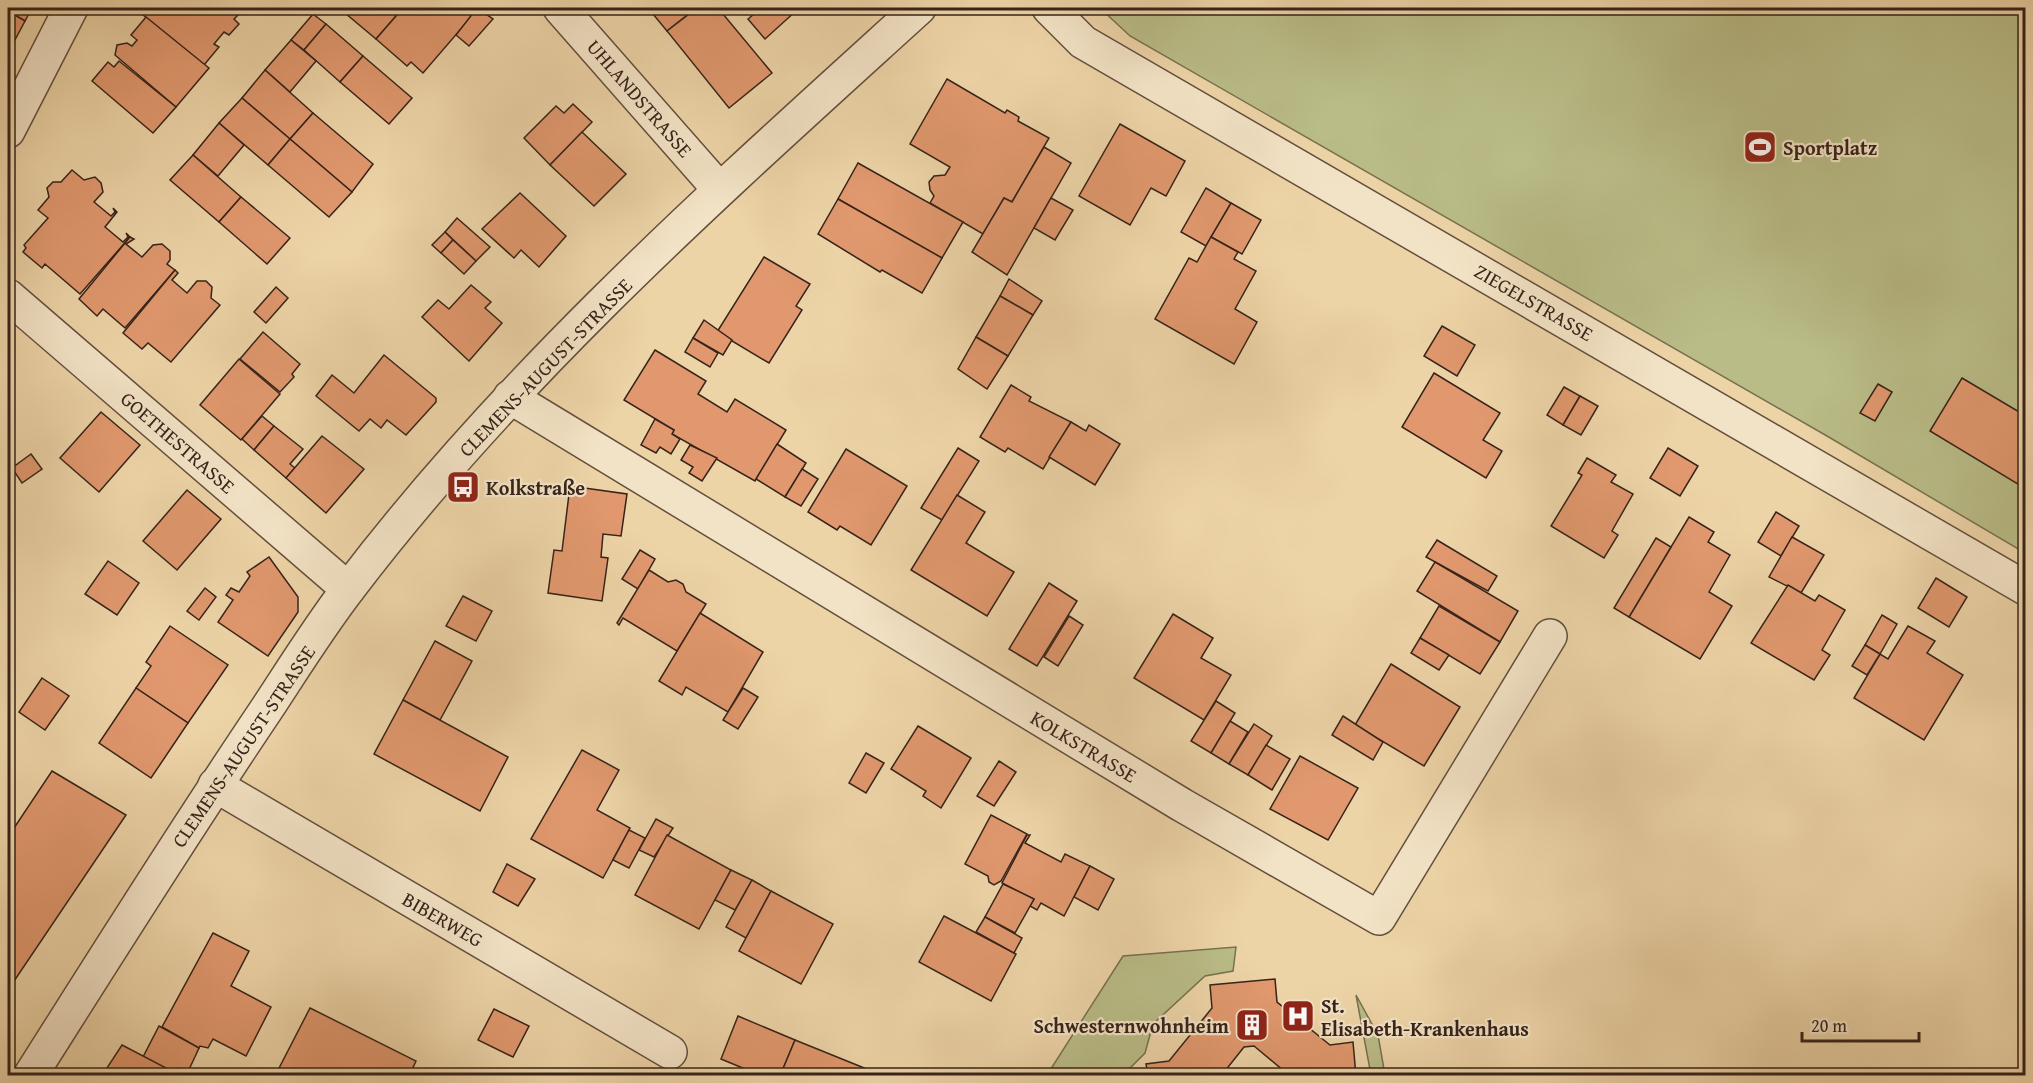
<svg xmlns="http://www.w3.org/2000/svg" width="2033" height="1083" font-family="'Gentium Book Plus',serif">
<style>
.green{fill:#b9bc87;stroke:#787050;stroke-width:1.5}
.building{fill:#e1986e;stroke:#36231a;stroke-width:1.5}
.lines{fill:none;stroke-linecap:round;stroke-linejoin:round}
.minor-casing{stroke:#644f3d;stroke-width:36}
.minor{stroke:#f3e3c6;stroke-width:33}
.labels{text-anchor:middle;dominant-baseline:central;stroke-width:4.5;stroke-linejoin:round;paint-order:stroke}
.street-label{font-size:20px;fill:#36231a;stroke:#f3e3c6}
.poi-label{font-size:20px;font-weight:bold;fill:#36231a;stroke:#f3e3c6;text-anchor:start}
</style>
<rect width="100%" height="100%" fill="#edd4a7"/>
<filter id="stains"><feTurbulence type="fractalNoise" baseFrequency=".00333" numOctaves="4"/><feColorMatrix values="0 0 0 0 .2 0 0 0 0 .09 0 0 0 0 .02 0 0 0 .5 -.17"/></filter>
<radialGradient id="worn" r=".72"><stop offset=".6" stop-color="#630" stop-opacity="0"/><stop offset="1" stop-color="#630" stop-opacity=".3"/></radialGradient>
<!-- green -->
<g class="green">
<path d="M1100,8H2025V553L1827,436L1130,36Z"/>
<path d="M1236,947L1233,971L1205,976L1153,1024L1145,1053L1123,1075H1047L1123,956Z"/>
<path d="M1356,995L1378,1035L1385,1075H1371Z"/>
</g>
<!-- building -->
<g class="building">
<path d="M8,8H32L25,21L8,11Z"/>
<path d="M139,8H245L234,19L239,24L229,35L224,32L214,44L219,47L204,65L137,10Z"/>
<path d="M347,8H403L376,39L345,13Z"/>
<path d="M403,8H463L473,15L423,73L411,62L407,66L376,39Z"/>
<path d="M477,8L493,19L469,46L456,35Z"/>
<path d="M648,8H696L667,31Z"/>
<path d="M697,8H718L772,73L729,108L667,31Z"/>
<path d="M761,8H795L797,10L765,39L748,19Z"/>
<path d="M8,11L25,21L8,53Z"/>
<path d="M313,14L326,24L304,50L291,40Z"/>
<path d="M146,17L209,68L176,107L115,55L117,45L127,43L132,46L137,40L131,35Z"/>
<path d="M326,24L363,56L340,82L304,50Z"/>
<path d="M291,40L316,61L290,92L265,70Z"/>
<path d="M363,56L412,98L389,124L340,82Z"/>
<path d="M119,61L176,107L153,133L92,81L108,62L114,67Z"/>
<path d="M265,70L313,113L290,139L242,98Z"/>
<path d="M947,79L1005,113L1007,110L1019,117L1018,121L1049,138L1012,202L1004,198L983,234L930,203L934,196L930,190L929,182L934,176L945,175L950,167L910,144Z"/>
<path d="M242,98L290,139L268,165L219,123Z"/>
<path d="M573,104L592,122L550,165L524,138L556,106L564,113Z"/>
<path d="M313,113L373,164L352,192L290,139Z"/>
<path d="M219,123L244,145L218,176L193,155Z"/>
<path d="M1120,124L1185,161L1166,196L1151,188L1130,225L1079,196Z"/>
<path d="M582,132L626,174L594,206L550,165Z"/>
<path d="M290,139L352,192L329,217L268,165Z"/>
<path d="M1044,147L1071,163L1007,275L972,252L1004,198L1012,202Z"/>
<path d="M193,155L241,197L219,222L170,180Z"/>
<path d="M858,163L963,222L942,258L838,199Z"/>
<path d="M72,170L84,180L95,177L101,183L103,192L94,202L111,216L115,212L113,208L117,212L105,227L123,242L128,237L126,233L130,237L80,294L45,264L42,268L23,252L26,248L24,245L48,218L38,210L49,197L47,188L53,182H61Z"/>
<path d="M1206,188L1231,203L1206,246L1181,232Z"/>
<path d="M520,193L566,236L539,267L521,250L514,258L482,229Z"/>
<path d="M241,197L290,238L267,264L219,222Z"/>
<path d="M1051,198L1073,210L1055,240L1034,228Z"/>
<path d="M838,199L942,258L922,293L882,270L880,272L818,234Z"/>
<path d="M1231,203L1261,220L1242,254L1211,237Z"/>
<path d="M457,218L490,247L476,261L445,232Z"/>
<path d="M445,232L453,240L441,253L432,245Z"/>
<path d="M130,237L134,239L126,244L142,257L153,245L162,244L170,251V260L167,264L175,270L125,328L103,309L97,316L79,299Z"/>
<path d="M1211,237L1238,252L1234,259L1256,271L1235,309L1257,322L1234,364L1155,319L1189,258L1197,262Z"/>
<path d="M453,240L476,261L464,274L441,253Z"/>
<path d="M764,257L810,284L796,306L802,310L769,363L717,332Z"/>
<path d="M175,270L178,273L172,280L187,293L197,281H206L212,287L211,298L220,305L171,362L148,343L142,349L123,333Z"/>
<path d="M1009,279L1042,301L1033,315L1000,296Z"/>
<path d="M471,285L491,302L485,308L502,323L469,361L422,317L438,300L449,309Z"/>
<path d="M276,287L288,298L266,323L254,312Z"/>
<path d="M1000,296L1033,315L1008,356L976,337Z"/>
<path d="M704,320L732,340L723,355L693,338Z"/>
<path d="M1442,326L1475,345L1457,376L1424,356Z"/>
<path d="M263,332L300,364L292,374L294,377L280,392L240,359Z"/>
<path d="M976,337L1008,356L987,389L958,369Z"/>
<path d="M693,338L718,353L710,367L685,352Z"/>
<path d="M655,350L706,381L698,394L727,412L735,399L786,430L755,481L672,434L674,430L624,400Z"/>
<path d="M384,355L436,398V402L406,435L387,420L381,428L370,419L359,431L316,396L332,375L354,393Z"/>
<path d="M239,359L280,394L241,440L200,405Z"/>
<path d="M1434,373L1500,413L1483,440L1502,451L1486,478L1402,427Z"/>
<path d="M1962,378L2026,416V489L1930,431Z"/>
<path d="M1878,384L1892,392L1875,421L1860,413Z"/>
<path d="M1011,385L1031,397L1029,401L1071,422L1043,469L1008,448L1005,452L980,437Z"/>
<path d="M1564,387L1580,396L1563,425L1547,415Z"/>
<path d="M1580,396L1598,406L1581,435L1563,425Z"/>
<path d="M101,412L140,445L99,492L60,458Z"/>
<path d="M262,416L274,426L254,450L242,439Z"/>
<path d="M655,419L674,430L672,434L680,439L671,454L660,447L656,453L641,445Z"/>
<path d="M1071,422L1086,431L1089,425L1120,444L1095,485L1049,457Z"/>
<path d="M274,426L303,449L290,464L295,468L286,478L254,450Z"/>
<path d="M322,436L364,469L326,513L286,478Z"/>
<path d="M777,444L806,463L785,497L756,479Z"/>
<path d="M690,445L717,458L702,481L689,473L693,467L681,460Z"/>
<path d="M958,448L979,461L942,520L921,508Z"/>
<path d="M1668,448L1698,466L1680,496L1650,478Z"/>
<path d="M846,449L907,486L871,545L840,526L837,530L808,512Z"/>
<path d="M31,454L42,469L22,483L12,468Z"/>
<path d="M1587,458L1616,475L1611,482L1633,494L1612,531L1618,535L1604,558L1551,526L1582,475L1578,473Z"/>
<path d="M802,469L818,479L801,506L785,497Z"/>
<path d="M570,486L627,494L621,536L603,534L601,557L608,558L602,601L548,593L554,550L562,551Z"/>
<path d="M187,490L221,519L177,570L143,541Z"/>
<path d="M957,495L985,512L966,543L1014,572L987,616L911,570Z"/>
<path d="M1776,512L1799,526L1781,556L1758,542Z"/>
<path d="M1689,517L1714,532L1708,542L1730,555L1709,592L1732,606L1700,659L1629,617Z"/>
<path d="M1792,537L1824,555L1801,593L1769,577Z"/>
<path d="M1656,538L1671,547L1629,617L1614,608Z"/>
<path d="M1437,540L1497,576L1488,591L1426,557Z"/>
<path d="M640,550L655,559L638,589L622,579Z"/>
<path d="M269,557L298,597V612L268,656L218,622L233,600L226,595L231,588L239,592L250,576L247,572Z"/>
<path d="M108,561L139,583L117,615L85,594Z"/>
<path d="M1435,562L1518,611L1500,642L1417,591Z"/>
<path d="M649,570L668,582L676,580L683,584L686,592L706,604L677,651L623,618L619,625L617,623Z"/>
<path d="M1936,578L1967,597L1949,627L1918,608Z"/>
<path d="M1049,583L1077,601L1037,666L1009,649Z"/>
<path d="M1788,585L1815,601L1819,595L1845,610L1822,650L1830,655L1814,680L1751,643Z"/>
<path d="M205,588L216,597L199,620L187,611Z"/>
<path d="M463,596L492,611L476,641L446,626Z"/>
<path d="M1439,606L1500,642L1480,674L1420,638Z"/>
<path d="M700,613L763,652L728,712L686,687L682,695L659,681Z"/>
<path d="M1173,614L1213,638L1201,658L1231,675L1204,720L1134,678Z"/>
<path d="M1882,615L1897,624L1880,654L1865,645Z"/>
<path d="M1069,616L1083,625L1058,666L1044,657Z"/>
<path d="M170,626L228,665L188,723L136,688L151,666L146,662Z"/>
<path d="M1908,626L1935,641L1927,653L1963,675L1924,740L1854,698L1880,654L1888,659Z"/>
<path d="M1420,638L1449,655L1439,670L1411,653Z"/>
<path d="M435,641L472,661L440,720L403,700Z"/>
<path d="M1865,645L1880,654L1867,675L1852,666Z"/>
<path d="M1391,664L1460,707L1424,766L1355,725Z"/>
<path d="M42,678L69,696L45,730L19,712Z"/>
<path d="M136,688L188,723L151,778L99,743Z"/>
<path d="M743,688L758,697L738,729L723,720Z"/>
<path d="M403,700L508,757L480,811L374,754Z"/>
<path d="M1216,701L1235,713L1211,753L1191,741Z"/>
<path d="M1343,716L1383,742L1373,760L1332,735Z"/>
<path d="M1230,721L1248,732L1229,764L1211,753Z"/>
<path d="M1254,724L1272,736L1248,775L1229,764Z"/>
<path d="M918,726L971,758L941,808L923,796L926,791L891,769Z"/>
<path d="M1266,745L1290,759L1272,790L1248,775Z"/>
<path d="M582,750L619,770L597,810L630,828L603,878L531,839Z"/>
<path d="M866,753L884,763L866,793L849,783Z"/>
<path d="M1300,756L1358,788L1328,840L1270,809Z"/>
<path d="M999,761L1016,772L994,806L977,796Z"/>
<path d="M52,771L126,815L8,990V837Z"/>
<path d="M991,815L1027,834L1001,881L994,885L989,882L988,876L965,864Z"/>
<path d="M656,819L673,828L654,857L639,850Z"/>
<path d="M629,830L645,838L629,868L613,860Z"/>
<path d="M667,835L731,870L699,929L635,895Z"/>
<path d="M1027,835H1030L1025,843L1061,862L1065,854L1090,866L1064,916L1041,903L1037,910L1030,906L1034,899L1002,883Z"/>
<path d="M507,864L535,879L518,906L493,892Z"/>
<path d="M1090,866L1114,879L1098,910L1074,897Z"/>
<path d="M731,870L752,880L735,910L715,900Z"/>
<path d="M752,880L771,891L746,938L726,927Z"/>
<path d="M1003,884L1034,899L1015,933L985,917Z"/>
<path d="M771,891L833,924L801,984L739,951Z"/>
<path d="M944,916L1016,954L991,1001L919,962Z"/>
<path d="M985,917L1022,938L1014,953L976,932Z"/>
<path d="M213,933L249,951L231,986L271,1007L246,1056L213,1039L208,1048L200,1046L199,1048L162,1027Z"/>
<path d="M1275,979L1277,1002L1330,1045L1353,1042L1356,1076H1290L1254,1046L1244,1047L1221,1076H1148L1146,1064L1169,1061L1212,1008L1210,985Z"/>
<path d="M310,1008L416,1061L409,1076L276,1074Z"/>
<path d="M494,1009L529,1026L513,1057L478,1040Z"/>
<path d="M738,1016L795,1040L780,1076H762L721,1059Z"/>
<path d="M159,1026L199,1048L186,1076H180L143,1057Z"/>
<path d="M795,1040L884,1076H780Z"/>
<path d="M122,1045L168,1069L164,1076L103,1074Z"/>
</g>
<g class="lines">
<!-- minor casing -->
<g class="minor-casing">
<g id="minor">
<path d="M560,8L719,189"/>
<path d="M1049,8L1083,42L2025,588"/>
<path d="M8,131L71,8"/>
<path d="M8,296L348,589"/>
<path d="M510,397L1182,805L1379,918L1550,636"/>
<path d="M215,785L670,1052"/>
<path d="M30,1076C108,953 185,830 266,710C293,669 319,627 349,588C513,372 719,190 919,8"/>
</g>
</g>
<!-- minor -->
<use href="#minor" class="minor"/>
</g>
<!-- icons -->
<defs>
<g id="stadium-square" transform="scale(1.725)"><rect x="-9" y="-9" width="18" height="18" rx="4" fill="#8f2418" stroke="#f3e3c6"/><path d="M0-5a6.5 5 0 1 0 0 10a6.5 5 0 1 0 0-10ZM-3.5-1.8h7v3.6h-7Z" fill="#fff"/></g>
<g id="bus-square" transform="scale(1.725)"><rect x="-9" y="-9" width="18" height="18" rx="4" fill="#8f2418" stroke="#f3e3c6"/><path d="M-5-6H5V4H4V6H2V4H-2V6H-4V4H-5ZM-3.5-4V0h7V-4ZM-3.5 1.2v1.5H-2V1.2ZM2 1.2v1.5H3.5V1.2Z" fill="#fff"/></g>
<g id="hospital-square" transform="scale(1.725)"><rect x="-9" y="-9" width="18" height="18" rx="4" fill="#8f2418" stroke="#f3e3c6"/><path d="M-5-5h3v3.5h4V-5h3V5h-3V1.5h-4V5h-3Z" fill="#fff"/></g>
<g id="building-square" transform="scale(1.725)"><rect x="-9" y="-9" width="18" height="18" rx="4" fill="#8f2418" stroke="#f3e3c6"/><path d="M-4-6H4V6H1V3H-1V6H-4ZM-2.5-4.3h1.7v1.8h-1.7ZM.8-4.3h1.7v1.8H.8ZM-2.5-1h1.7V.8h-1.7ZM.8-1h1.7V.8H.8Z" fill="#fff"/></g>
</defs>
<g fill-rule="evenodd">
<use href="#stadium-square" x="1760" y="147"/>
<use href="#bus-square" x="463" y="487"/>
<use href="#hospital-square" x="1298" y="1016"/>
<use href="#building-square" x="1252" y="1025"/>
</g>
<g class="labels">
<!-- street labels -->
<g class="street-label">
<text transform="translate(640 98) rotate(49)">UHLANDSTRASSE</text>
<text transform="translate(1534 302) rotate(30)">ZIEGELSTRASSE</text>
<text transform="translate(545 367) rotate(-46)">CLEMENS-AUGUST-STRASSE</text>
<text transform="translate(178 442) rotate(41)">GOETHESTRASSE</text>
<text transform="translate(243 746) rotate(-56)">CLEMENS-AUGUST-STRASSE</text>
<text transform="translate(1084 746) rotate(31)">KOLKSTRASSE</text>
<text transform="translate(443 919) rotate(30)">BIBERWEG</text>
</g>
<!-- poi labels -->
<g class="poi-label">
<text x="1783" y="147">Sportplatz</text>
<text x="486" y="487">Kolkstraße</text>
<text x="1321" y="1005">St.<tspan x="1321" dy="23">Elisabeth-Krankenhaus</tspan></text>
<text x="1229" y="1025" text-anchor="end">Schwesternwohnheim</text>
</g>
</g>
<!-- margin -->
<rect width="2033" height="1083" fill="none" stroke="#edd4a7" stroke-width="30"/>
<rect x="9" y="9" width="2015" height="1065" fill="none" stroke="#36231a" stroke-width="3"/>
<rect x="15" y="15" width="2003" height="1053" fill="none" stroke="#36231a" stroke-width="1.5"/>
<!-- scale -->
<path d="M1802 1032v9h117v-9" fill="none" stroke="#36231a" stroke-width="3"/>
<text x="1811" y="1032" font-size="18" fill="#36231a" stroke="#f3e3c6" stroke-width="4.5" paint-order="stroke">20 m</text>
<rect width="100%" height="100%" filter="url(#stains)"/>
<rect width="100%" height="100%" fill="url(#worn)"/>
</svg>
